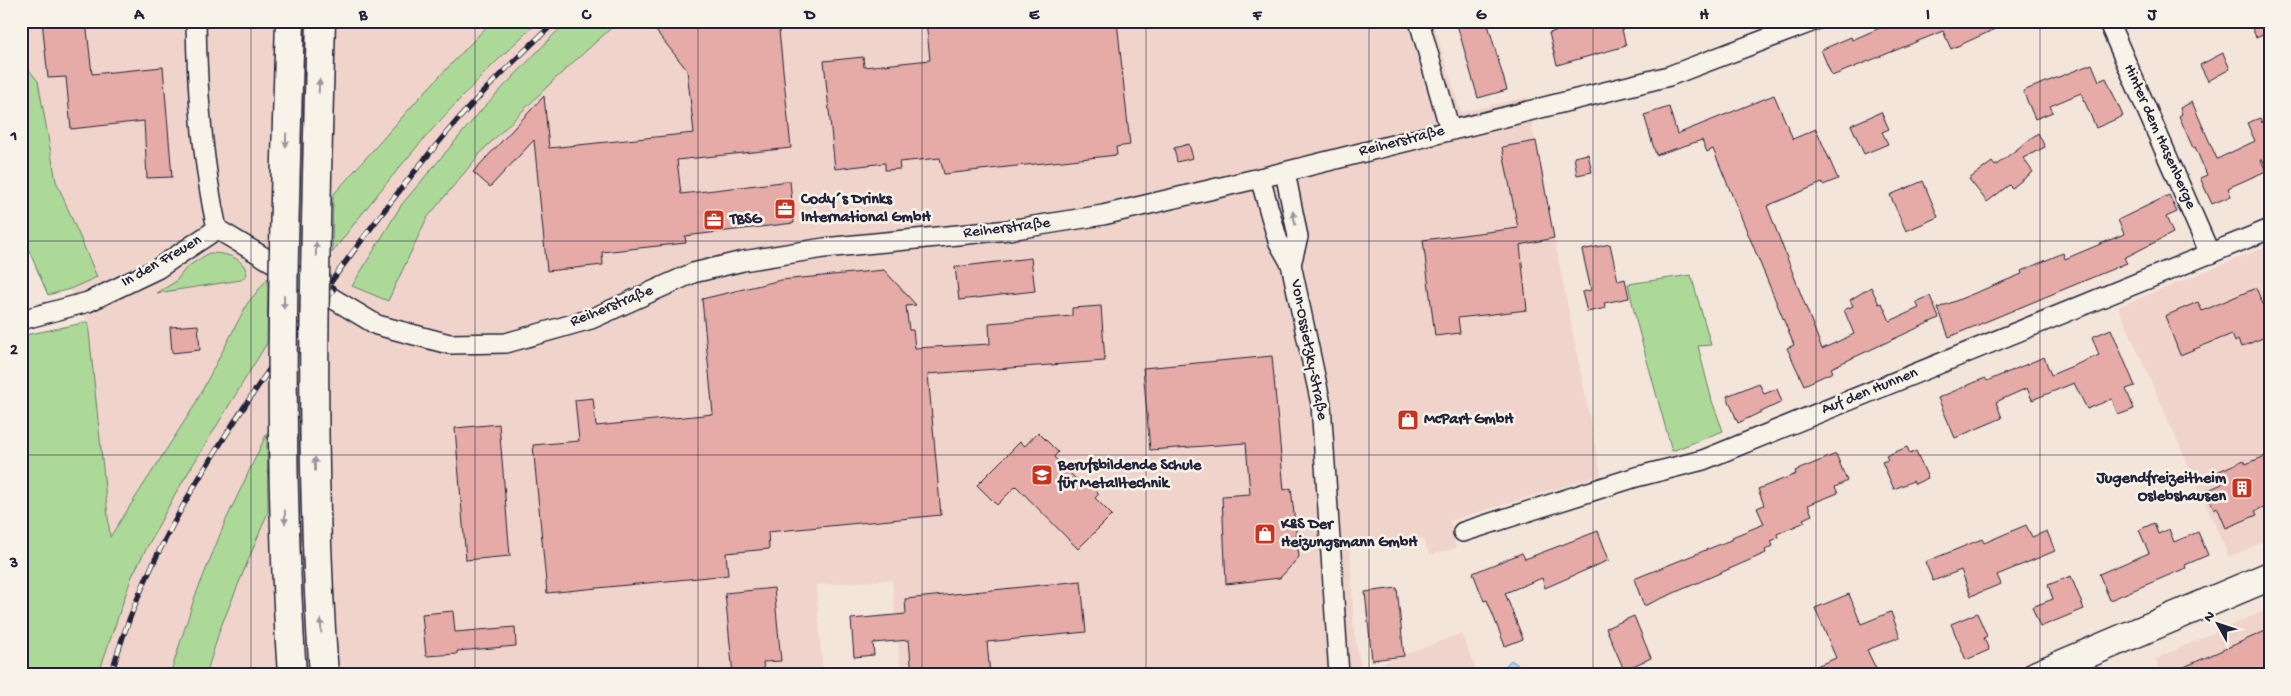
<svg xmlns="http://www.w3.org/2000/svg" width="2291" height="696" font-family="'Gochi Hand',sans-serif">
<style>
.built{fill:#f0d4cb}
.green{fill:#acd998;stroke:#677e6a}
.water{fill:#add2f6;stroke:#758cab}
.building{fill:#e6aba7;stroke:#22223b}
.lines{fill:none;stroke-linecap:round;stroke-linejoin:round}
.street-casing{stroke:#22223b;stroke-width:22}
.secondary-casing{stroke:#22223b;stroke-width:31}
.street{stroke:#f7f3e8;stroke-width:19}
.secondary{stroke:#f7f3e8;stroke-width:28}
.rail-casing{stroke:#22223b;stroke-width:5.5}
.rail{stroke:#f7f3e8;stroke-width:4;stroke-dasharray:11;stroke-linecap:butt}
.highway-bridge-casing{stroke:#22223b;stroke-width:31;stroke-linecap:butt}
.highway-bridge{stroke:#f7f3e8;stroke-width:28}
.oneway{fill:#97959a}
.grid{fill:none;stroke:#22223b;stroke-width:1;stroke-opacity:0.55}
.labels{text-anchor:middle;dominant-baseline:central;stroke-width:5;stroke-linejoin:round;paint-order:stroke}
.street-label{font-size:16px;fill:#22223b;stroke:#f7f3e8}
.poi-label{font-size:16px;font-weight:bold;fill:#22223b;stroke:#f7f3e8;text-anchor:start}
.neatline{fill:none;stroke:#22223b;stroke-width:2}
.grid-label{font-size:16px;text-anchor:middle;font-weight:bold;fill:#22223b}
</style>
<rect width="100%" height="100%" fill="#f4e5db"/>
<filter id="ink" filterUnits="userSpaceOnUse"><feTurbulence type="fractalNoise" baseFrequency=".02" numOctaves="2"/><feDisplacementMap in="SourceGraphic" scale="10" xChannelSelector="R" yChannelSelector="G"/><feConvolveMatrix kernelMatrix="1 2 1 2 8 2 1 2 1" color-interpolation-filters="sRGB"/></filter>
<g filter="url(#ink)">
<!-- built -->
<g class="built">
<path d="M21,21H492L338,188L247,304L193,408L110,537L88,322L70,289L97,277L56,181L38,81L21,60Z"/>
<path d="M539,21H567L484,107L402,204L352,286L388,301L427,218L484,149L555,79L619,21H1433L1461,112L1528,97L1533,130L1601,475L1450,521L1456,548L1430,555L1423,539L1350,543L1354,632L1362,671L1462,633L1478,675H901L892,580L816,585L823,675H206L220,629L267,434L226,520L194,599L170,675H98L132,576L174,497L267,343L366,208L423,140L508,49Z"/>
<path d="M2270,245V539L2229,557L2118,307Z"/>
<path d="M2270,608V675H2161L2155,659Z"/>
</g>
<!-- green -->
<g class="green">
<path d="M492,21H539C463,90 394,170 332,253L333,195L420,97Z"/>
<path d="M567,21H619L555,79L484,149L427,218L388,301L352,286L402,204L484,107Z"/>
<path d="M21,60L38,81L56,181L97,277L70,289L48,295L21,232Z"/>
<path d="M209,253C225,253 245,257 247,275L241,280L157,293L175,282L187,267Z"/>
<path d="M1691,275L1711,345L1698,346L1712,401L1723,431L1672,451L1637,324L1628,284Z"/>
<path d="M268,278L267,343L174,496L132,576L98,675H21V336L88,322L110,537L193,408L247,304Z"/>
<path d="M267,433L268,512L220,629L206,675H170L194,599L226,520Z"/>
</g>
<!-- water -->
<path class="water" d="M1511,660L1517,664L1521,675H1508L1506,665Z"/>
<!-- building -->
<g class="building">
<path d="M42,21H86L92,74L163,67L172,177L147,178L144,121L71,129L66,77L48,78Z"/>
<path d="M648,21H778L791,148L677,160L681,194L790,181L794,223L685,236L686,243L602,252L603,265L547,271L534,140L490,187L473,172L544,96L549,148L694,133L687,70Z"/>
<path d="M926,21H1117L1130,145L1116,147L1117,155L944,174L940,158L899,162L900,169L885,170V163L835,169L824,61L863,57L864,67L930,60Z"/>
<path d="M1456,21H1487L1507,90L1478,98Z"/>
<path d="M1593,21H1620L1626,46L1557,65L1549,33Z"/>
<path d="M1896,21H2013L1951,49L1943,31L1832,76L1821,50L1851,37L1852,40Z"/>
<path d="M2249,21H2270V31L2256,37Z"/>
<path d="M2223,53L2230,69L2208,81L2200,65Z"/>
<path d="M2092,64L2099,81L2106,78L2123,116L2096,128L2081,93L2050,106L2053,112L2035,119L2023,91Z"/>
<path d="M1774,95L1793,139L1816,129L1838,179L1823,185L1822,183L1767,206L1822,349L1854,334L1844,310L1853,306L1850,300L1871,287L1879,304L1882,303L1890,321L1919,308L1916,302L1930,296L1939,318L1831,368L1833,372L1804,385L1787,348L1794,345L1713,149L1707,152L1702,140L1656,155L1644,115L1669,107L1677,134Z"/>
<path d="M2192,102L2217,159L2255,141L2247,123L2260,118L2262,123L2270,120V176L2263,160H2261L2266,171L2228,188L2231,196L2212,204L2200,178L2207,175L2195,147L2193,148L2179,116L2182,114L2180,108Z"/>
<path d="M1881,112L1889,129L1882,132L1888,144L1864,154L1851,125Z"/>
<path d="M2038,133L2045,147L2023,158L2033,172L2012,188L2009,185L1987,202L1969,179L1992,162L1995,166Z"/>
<path d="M1536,141L1554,238L1520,245L1527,310L1458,318L1460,333L1435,336L1423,240L1518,228L1502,147Z"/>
<path d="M1189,144L1193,158L1177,162L1174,148Z"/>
<path d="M1588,154L1592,172L1577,175L1574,157Z"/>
<path d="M1923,181L1938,217L1906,231L1890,195Z"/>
<path d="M2169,195L2177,212L2166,217L2173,233L2124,258L2127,263L1949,337L1938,308L2022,274L2021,271L2063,253L2065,259L2124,234L2118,220Z"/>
<path d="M1610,244L1618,281L1625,279L1629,298L1604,303L1606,308L1587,312L1582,292L1591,290L1582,250Z"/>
<path d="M1031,258L1035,291L959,300L955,267Z"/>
<path d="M884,270L916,305L906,306L909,330H913L915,348L990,344L989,323L1072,316V308L1101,306L1105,361L928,374L941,515L768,532L769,549L726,553L728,575L547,593L533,445L579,441L575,400L593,398L596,426L713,414L702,299L781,280Z"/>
<path d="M2256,288L2270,320V335L2241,347L2238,340L2235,342L2232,334L2180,355L2165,316L2198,302L2202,311Z"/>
<path d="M198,325L200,350L172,353L170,327Z"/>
<path d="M2111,329L2135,386L2126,389L2134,409L2118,415L2112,399L2087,409L2074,383L2032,400L2027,388L1996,402L2002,418L1955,438L1938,398L1985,378L1987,381L2044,357L2051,375L2099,355L2092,337Z"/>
<path d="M1272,356L1284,490L1291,488L1299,557L1280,578L1226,584L1222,496L1250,494L1246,443L1150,450L1143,368Z"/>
<path d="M1759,383L1764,394L1777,389L1782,402L1738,423L1727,396Z"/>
<path d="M499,424L510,556L466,560L455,428Z"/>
<path d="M1038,432L1058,452L1054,457L1084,487L1088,483L1099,494L1095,498L1112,515L1078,549L1016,486L997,505L977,485L1020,442L1025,446Z"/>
<path d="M1907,447L1910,454L1916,451L1928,478L1915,484L1913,481L1894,489L1882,462L1888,460L1886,456Z"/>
<path d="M1836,454L1847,481L1835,487L1838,493L1808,505L1812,515L1803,519L1805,522L1777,534L1778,538L1771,541L1773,546L1765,550L1766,553L1644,606L1634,579L1733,539L1732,537L1764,524L1757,508L1764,505L1758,489L1796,474L1795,471Z"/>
<path d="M2270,454V504L2255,511L2257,515L2226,528L2217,507L2214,509L2206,491L2222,484L2217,472L2244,460L2246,464Z"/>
<path d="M2154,523L2158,534L2169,529L2174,542L2198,532L2208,555L2185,565L2186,568L2110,600L2099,574L2149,553L2139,530Z"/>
<path d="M2026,525L2032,537L2047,531L2055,551L1997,575L2001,584L1971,596L1961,570L1933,581L1925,562L1982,539L1984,543Z"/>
<path d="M1598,531L1609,560L1545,588L1542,578L1505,593L1523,639L1505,646L1487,600L1484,601L1473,573L1522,553L1525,559Z"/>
<path d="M2071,576L2084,609L2040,627L2032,607L2053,599L2048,585Z"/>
<path d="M1081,581L1086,632L987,642L990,675H912L909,640L873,643L874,655L854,657L851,619L906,614L905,599Z"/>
<path d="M774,588L781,661L763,662L765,675H733L725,593Z"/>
<path d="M1397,588L1404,656L1372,660L1365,592Z"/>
<path d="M1849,594L1861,624L1891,612L1900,637L1867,650L1877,671L1868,675H1795L1836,658L1815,608Z"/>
<path d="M453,611L455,632L515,627L516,646L457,651V654L426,656L422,614Z"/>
<path d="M1977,613L1987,636L1984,638L1989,650L1966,660L1951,624Z"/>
<path d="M1634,616L1651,658L1624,670L1606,628Z"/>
<path d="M2270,629V675H2166Z"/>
</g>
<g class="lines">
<!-- street casing -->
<g class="street-casing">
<g id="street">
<path d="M196,21C197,92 202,160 217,229"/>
<path d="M1419,21L1450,130"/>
<path d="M2108,21L2210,254"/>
<path d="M1285,172L1298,237L1291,264"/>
<path d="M1260,178L1278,241L1291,264L1321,404L1339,675"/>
<path d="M217,229L377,325L449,344L506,343L591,319L693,273L743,261L824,248L1009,230L1103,215L1260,178L1669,76L1814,21"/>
<path d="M21,320L88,302L157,269L217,229"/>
<path d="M1463,532L1636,477L1703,460L2270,229"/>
</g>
</g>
<!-- secondary casing -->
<g class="secondary-casing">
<path id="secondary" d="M2037,675L2270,576"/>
</g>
<!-- street -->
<use href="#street" class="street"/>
<!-- secondary -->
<use href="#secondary" class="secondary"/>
<!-- rail casing -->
<g class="rail-casing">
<g id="rail">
<path d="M304,337L334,288"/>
<path d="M111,675C142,562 208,459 273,364C329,283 386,204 449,130C482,91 519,56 556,21"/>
</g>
</g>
<!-- rail -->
<use href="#rail" class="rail"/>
<!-- highway-bridge casing -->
<g class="highway-bridge-casing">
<g id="highway-bridge">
<path d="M290,21C283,239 277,457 292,675"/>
<path d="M321,21C315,239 308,458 324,675"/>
</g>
</g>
<!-- highway-bridge -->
<use href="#highway-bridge" class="highway-bridge"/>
</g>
<!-- one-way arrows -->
<defs><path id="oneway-solid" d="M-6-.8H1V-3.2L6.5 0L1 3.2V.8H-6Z" transform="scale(1.25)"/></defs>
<g class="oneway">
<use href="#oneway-solid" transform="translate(319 86) rotate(-88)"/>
<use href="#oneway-solid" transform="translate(286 140) rotate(91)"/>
<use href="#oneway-solid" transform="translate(1294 218) rotate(-101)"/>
<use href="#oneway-solid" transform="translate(316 249) rotate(-89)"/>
<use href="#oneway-solid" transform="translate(284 302) rotate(91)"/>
<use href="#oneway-solid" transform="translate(315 464) rotate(-90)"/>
<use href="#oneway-solid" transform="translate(285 517) rotate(89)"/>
<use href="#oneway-solid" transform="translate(321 626) rotate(-92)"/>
</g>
</g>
<!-- grid -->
<path class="grid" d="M251,21V675M475,21V675M698,21V675M922,21V675M1146,21V675M1369,21V675M1593,21V675M1816,21V675M2040,21V675M21,241H2270M21,455H2270"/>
<!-- icons -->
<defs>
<g id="office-square" transform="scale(1.125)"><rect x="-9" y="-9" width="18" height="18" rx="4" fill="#c8321e" stroke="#f7f3e8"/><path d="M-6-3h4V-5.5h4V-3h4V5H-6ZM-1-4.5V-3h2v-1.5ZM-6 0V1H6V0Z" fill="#fff"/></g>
<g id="shop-square" transform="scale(1.125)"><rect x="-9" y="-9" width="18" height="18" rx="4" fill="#c8321e" stroke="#f7f3e8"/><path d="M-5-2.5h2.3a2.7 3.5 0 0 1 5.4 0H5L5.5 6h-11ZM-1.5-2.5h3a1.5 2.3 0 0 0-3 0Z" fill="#fff"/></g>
<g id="school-square" transform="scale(1.125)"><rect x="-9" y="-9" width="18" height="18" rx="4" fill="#c8321e" stroke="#f7f3e8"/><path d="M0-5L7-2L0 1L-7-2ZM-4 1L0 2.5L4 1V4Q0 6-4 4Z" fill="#fff"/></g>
<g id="building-square" transform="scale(1.125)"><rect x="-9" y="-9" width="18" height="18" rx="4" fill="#c8321e" stroke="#f7f3e8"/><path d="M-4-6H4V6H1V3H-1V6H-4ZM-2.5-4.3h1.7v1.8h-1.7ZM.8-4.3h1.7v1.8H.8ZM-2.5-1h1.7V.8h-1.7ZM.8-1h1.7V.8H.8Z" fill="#fff"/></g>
</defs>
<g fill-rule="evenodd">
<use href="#office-square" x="785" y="209"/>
<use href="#office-square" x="714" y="220"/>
<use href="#shop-square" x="1408" y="420"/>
<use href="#school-square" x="1042" y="475"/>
<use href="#building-square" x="2242" y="488"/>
<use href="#shop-square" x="1265" y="534"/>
</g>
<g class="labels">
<!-- street labels -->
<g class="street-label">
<text transform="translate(2159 137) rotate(66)">Hinter dem Hasenberge</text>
<text transform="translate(1402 142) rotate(-14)">Reiherstraße</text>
<text transform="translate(1007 229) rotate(-7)">Reiherstraße</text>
<text transform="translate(162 262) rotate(-30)">In den Freuen</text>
<text transform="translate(612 307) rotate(-22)">Reiherstraße</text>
<text transform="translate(1308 350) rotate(79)">Von-Ossietzky-Straße</text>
<text transform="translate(1870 392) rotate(-22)">Auf den Hunnen</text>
</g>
<!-- poi labels -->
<g class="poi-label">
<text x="801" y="200">Cody´s Drinks<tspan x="801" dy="18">International GmbH</tspan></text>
<text x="730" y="220">TBSG</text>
<text x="1424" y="420">McPart GmbH</text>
<text x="1058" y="466">Berufsbildende Schule<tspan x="1058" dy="18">für Metalltechnik</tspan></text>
<text x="2226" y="479" text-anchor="end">Jugendfreizeitheim<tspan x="2226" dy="18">Oslebshausen</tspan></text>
<text x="1281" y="525">K&amp;S Der<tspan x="1281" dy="18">Heizungsmann GmbH</tspan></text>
</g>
</g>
<!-- margin -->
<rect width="2291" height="696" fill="none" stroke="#f7f3e8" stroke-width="55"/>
<!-- north arrow -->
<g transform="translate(2218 624) rotate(310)" stroke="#f7f3e8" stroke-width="4" paint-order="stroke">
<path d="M0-4L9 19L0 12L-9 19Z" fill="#22223b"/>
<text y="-8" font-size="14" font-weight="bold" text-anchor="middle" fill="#22223b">N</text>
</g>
<rect x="28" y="28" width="2236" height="640" class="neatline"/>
<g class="grid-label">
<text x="139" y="19">A</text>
<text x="363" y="19">B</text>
<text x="586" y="19">C</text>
<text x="810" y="19">D</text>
<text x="1034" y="19">E</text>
<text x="1257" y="19">F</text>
<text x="1481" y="19">G</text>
<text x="1704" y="19">H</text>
<text x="1928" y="19">I</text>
<text x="2152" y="19">J</text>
<text x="14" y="140">1</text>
<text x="14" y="354">2</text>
<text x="14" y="567">3</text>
</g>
</svg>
